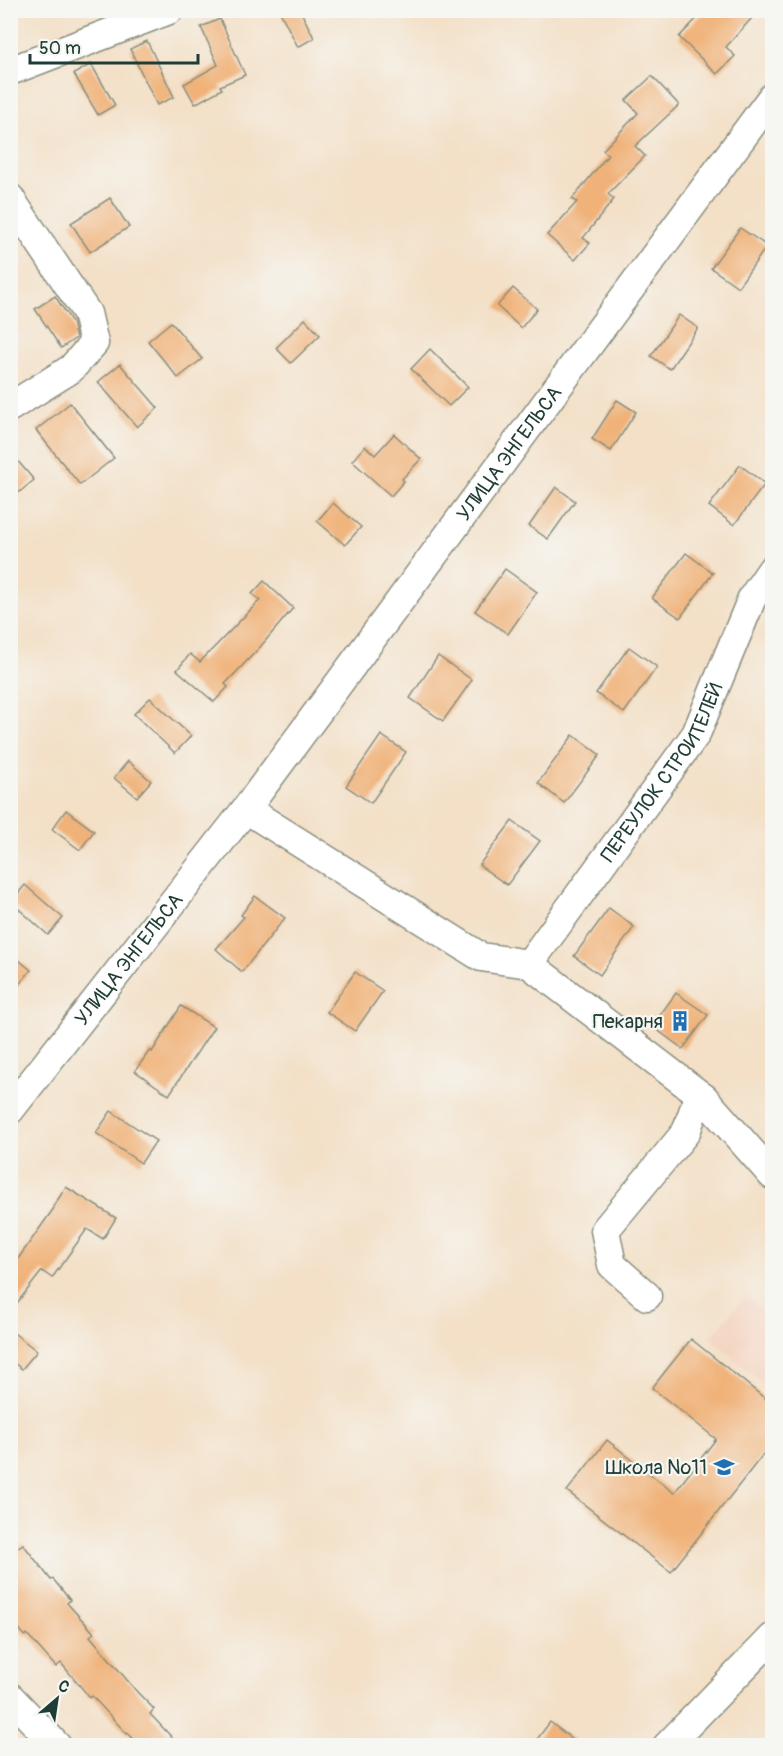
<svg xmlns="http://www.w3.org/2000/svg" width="783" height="1756" font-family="Pangolin,sans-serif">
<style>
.built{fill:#f4d3c0}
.building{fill:#f0b279}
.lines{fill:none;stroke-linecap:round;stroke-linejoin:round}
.minor-casing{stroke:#898e7e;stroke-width:31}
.minor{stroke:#fff;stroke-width:28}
.labels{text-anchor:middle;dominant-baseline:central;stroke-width:4.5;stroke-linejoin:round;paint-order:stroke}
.street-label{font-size:20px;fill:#1f3d34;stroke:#f6f6f2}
.poi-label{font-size:20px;fill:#1f3d34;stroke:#f6f6f2;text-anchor:end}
</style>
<rect width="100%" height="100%" fill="#f6f6f2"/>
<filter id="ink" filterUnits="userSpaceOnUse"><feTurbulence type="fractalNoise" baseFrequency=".0167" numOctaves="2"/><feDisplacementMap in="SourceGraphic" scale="12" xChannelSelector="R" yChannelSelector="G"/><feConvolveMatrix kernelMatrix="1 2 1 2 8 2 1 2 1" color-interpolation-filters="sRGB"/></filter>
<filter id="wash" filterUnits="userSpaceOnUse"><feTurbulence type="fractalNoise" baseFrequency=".008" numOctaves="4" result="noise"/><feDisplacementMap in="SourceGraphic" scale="24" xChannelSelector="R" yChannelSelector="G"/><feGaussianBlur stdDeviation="1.35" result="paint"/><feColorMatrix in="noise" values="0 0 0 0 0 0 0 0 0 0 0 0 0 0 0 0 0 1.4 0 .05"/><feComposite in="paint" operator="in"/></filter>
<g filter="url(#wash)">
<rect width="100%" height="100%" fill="#f3e0c7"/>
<!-- built -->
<path class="built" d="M746,1296L772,1318V1391L710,1338Z"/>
<g id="blocks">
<!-- building -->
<g class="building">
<path d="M279,10H300L314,38L298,47Z"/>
<path d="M705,10H759L726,47L735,56L717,74L679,37Z"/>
<path d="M220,19L245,75L220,86L222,89L195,104L184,84L218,65L201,27Z"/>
<path d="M147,41L174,97L157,105L130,49Z"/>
<path d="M91,64L115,105L98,115L74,74Z"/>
<path d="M652,76L679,105L635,146L645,156L608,194L614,199L583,238L590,243L575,260L547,235L577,202L572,199L608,155L603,150L638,113L626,100Z"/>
<path d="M110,198L129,227L90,252L71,223Z"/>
<path d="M740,228L767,246L738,287L711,268Z"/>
<path d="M513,288L537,309L521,328L497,306Z"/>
<path d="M55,296L72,322L76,338L61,348L35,309Z"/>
<path d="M679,315L698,328L670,369L651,356Z"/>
<path d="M305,319L320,335L291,363L276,348Z"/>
<path d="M171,322L202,359L178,378L148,341Z"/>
<path d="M430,349L468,387L449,406L411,369Z"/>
<path d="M120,364L158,408L137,427L98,382Z"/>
<path d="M617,400L636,412L611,451L592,439Z"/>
<path d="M70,403L114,458L80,485L36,430Z"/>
<path d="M394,434L421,459L402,479L404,481L391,496L352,461L365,446L375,455Z"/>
<path d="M10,452L34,480L10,500Z"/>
<path d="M740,465L765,484L734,525L709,506Z"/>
<path d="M556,487L575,501L548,539L529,526Z"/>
<path d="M333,503L361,527L345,545L317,521Z"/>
<path d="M686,553L713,573L680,618L652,598Z"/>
<path d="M505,569L537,592L508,634L475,611Z"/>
<path d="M264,581L293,608L261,646L225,684L228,687L214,702L177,670L190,654L200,662L260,600L252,594Z"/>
<path d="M629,647L657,667L624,713L596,693Z"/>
<path d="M438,656L472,680L443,721L410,698Z"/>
<path d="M150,698L191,736L175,753L134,714Z"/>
<path d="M381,735L406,752L371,803L346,786Z"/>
<path d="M573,735L600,755L564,803L538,783Z"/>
<path d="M128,761L151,781L137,797L114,778Z"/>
<path d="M66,810L94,831L80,850L52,829Z"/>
<path d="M512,821L540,841L507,885L479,865Z"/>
<path d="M25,885L63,918L48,935L11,902Z"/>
<path d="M255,896L285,918L242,972L216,949L244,917L241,915Z"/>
<path d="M609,908L634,927L600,975L574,956Z"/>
<path d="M10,953L31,970L10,996Z"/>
<path d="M355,972L383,991L355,1031L327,1012Z"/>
<path d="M676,993L708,1015L683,1049L652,1026Z"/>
<path d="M181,1006L214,1027L169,1095L135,1071L150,1050L152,1052Z"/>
<path d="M111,1111L156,1141L141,1163L96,1133Z"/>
<path d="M66,1187L116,1218L103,1239L87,1229L52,1278L42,1271L10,1312V1270L54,1208L53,1207Z"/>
<path d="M10,1330L37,1351L22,1369L10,1360Z"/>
<path d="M691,1339L772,1404V1443L671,1572L567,1491L607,1440L674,1493L716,1439L652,1388Z"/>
<path d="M23,1544L51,1580L53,1579L70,1600L67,1603L94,1633L90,1636L138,1693L154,1709L150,1714L180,1746H140L128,1733L127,1734L92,1696L90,1698L61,1663L56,1667L27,1634L25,1636L10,1618V1553Z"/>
<path d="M550,1722L581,1746H532Z"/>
</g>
</g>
</g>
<g filter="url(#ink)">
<use href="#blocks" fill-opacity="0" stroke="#898e7e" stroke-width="1.5"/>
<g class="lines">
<!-- minor casing -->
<g class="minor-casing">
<g id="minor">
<path d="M10,71L169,10"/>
<path d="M10,198L87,313L94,343L71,369L10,407"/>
<path d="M246,809L481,957L529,964L704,1098L772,1175"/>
<path id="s1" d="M529,964L696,734L752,598L772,569"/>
<path id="s2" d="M10,1110L246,809L772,97"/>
<path d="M647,1296L612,1265L605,1230L686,1132L694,1109L704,1098"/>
<path d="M10,1697L57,1746"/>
<path d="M667,1746L772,1638"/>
</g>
</g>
<!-- minor -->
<use href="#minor" class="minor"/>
</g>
</g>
<!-- icons -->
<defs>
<g id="building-bare" transform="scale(1.62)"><path d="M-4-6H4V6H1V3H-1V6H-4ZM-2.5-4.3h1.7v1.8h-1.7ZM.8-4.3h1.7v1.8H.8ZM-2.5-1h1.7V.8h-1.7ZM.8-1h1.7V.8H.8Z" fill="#1f6fb2" stroke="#f6f6f2" stroke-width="2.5" paint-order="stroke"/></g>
<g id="school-bare" transform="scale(1.62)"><path d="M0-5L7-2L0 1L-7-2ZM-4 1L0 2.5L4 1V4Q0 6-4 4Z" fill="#1f6fb2" stroke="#f6f6f2" stroke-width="2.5" paint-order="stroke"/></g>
</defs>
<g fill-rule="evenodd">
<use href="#building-bare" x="680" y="1021"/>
<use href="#school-bare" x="724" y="1467"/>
</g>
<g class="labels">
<!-- street labels -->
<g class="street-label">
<text stroke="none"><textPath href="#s2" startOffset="825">УЛИЦА ЭНГЕЛЬСА</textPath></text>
<text stroke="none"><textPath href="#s1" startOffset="234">ПЕРЕУЛОК СТРОИТЕЛЕЙ</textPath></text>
<text stroke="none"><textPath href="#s2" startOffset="192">УЛИЦА ЭНГЕЛЬСА</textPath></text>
</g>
<!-- poi labels -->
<g class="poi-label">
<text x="663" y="1021">Пекарня</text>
<text x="707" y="1467">Школа №11</text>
</g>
</g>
<!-- margin -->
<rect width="783" height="1756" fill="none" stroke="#f6f6f2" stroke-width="36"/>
<!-- north arrow -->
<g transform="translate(57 1699) rotate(29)" stroke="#f6f6f2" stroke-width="4.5" paint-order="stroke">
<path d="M0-4.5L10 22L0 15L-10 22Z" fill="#1f3d34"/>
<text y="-9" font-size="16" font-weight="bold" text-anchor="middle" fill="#1f3d34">С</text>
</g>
<!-- scale -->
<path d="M30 54v9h168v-9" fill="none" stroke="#1f3d34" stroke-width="3"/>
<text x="39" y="54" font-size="18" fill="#1f3d34" stroke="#f6f6f2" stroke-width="4.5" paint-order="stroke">50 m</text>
</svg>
